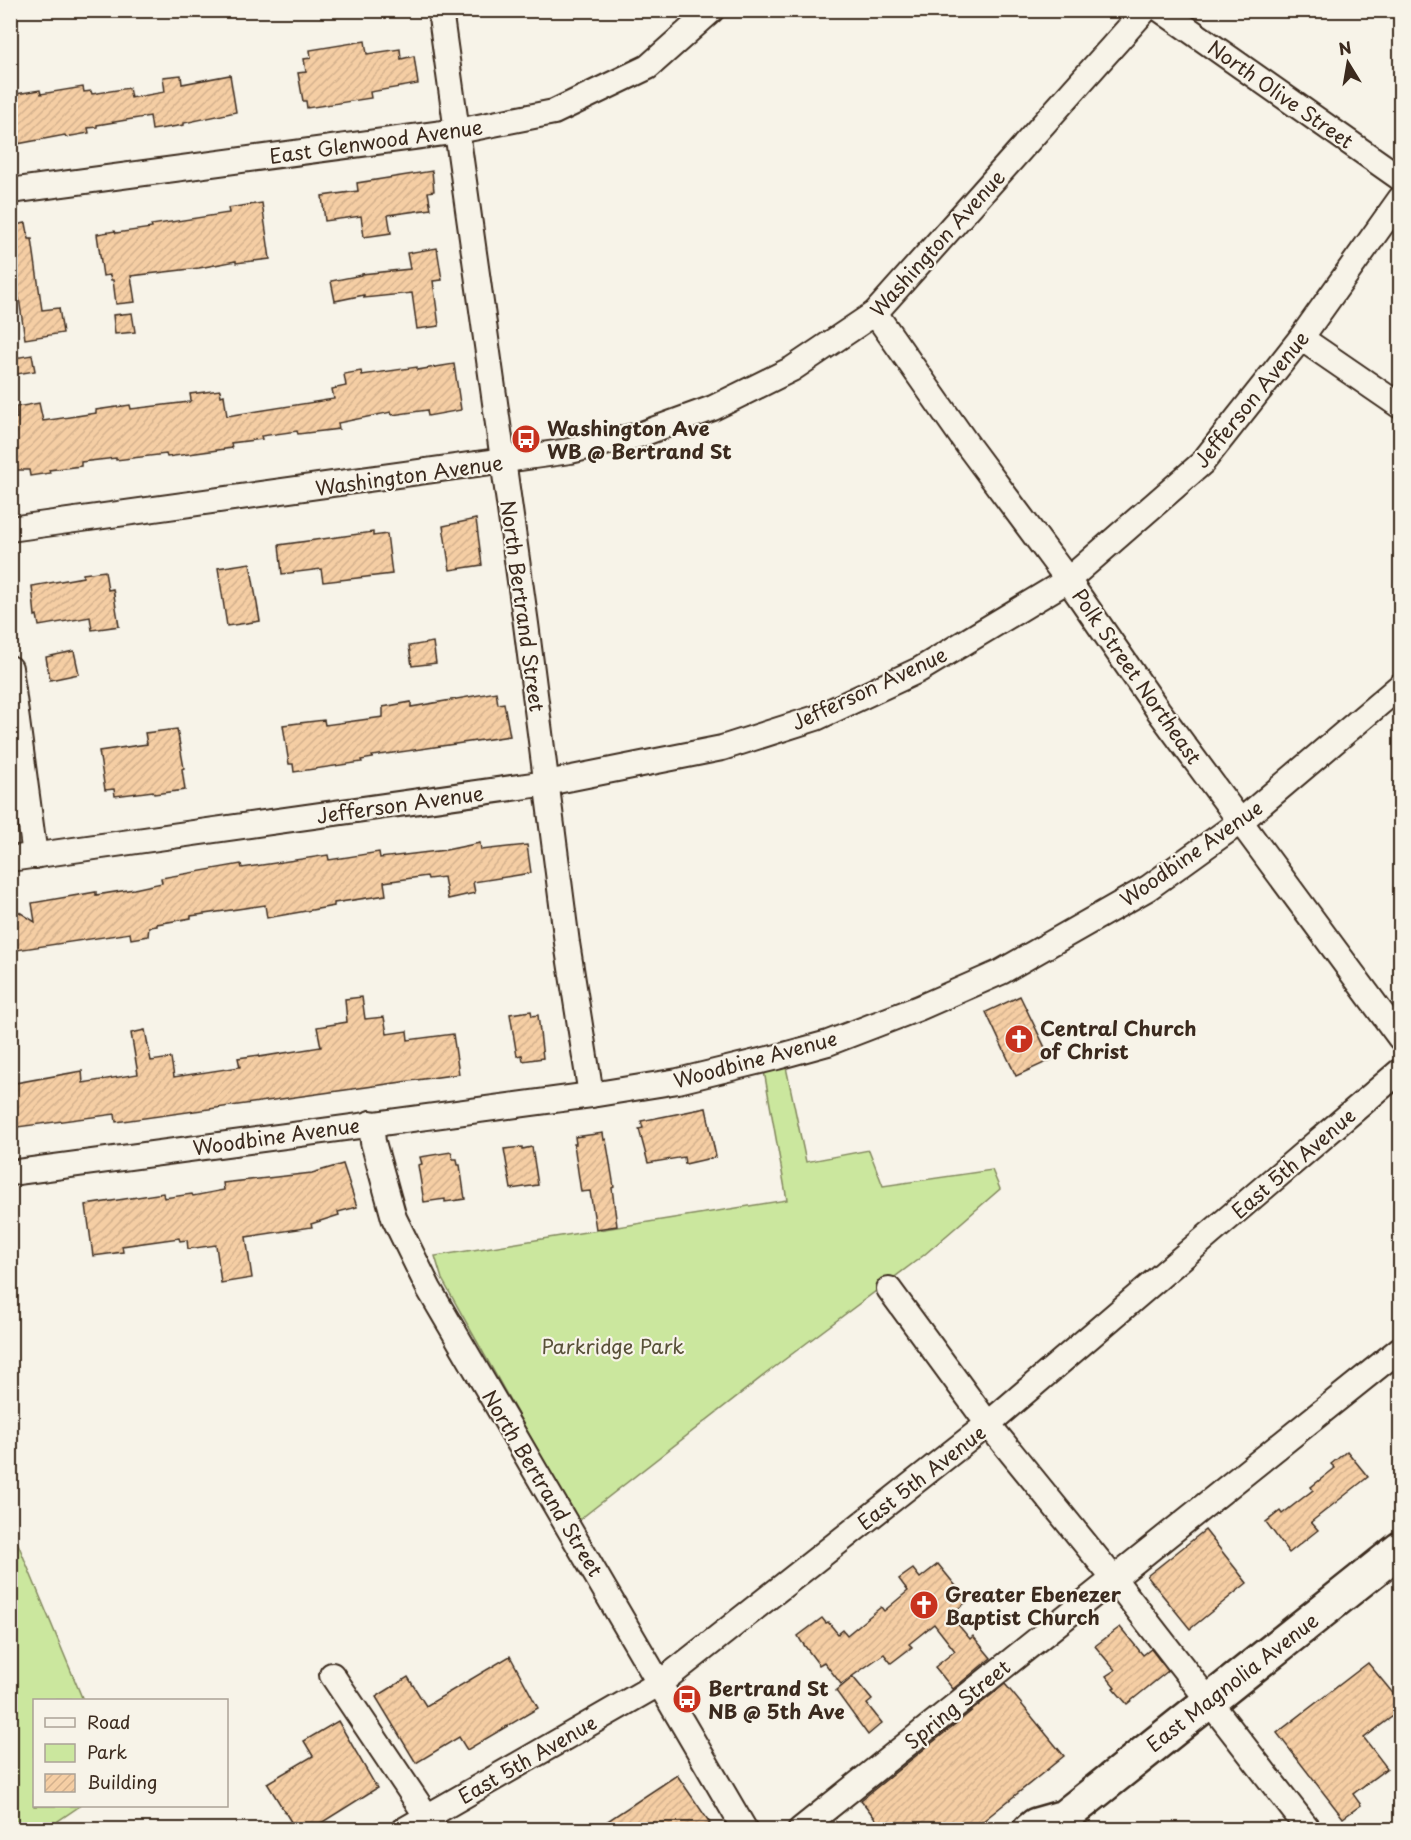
<svg xmlns="http://www.w3.org/2000/svg" width="1411" height="1840" font-family="'Playpen Sans',sans-serif">
<style>
.park{fill:#cbe79e;stroke:#83885e;stroke-width:1.5}
.building{fill:url(#building-hatch);stroke:#3b2a1e;stroke-width:1.5}
.lines{fill:none;stroke-linecap:round;stroke-linejoin:round}
.minor-casing{stroke:#3b2a1e;stroke-width:28}
.primary-casing{stroke:#3b2a1e;stroke-width:38}
.minor{stroke:#f7f3e8;stroke-width:24}
.primary{stroke:#f7f3e8;stroke-width:33}
.labels{text-anchor:middle;dominant-baseline:central;stroke-width:4.5;stroke-linejoin:round;paint-order:stroke}
.street-label{font-size:20px;fill:#3b2a1e;stroke:#f7f3e8}
.poi-label{font-size:20px;font-weight:bold;fill:#3b2a1e;stroke:#f7f3e8;text-anchor:start}
.park-label{font-size:20px;fill:#585038;stroke:#f7f3e8}
</style>
<defs>
<pattern id="building-hatch" width="6" height="6" patternUnits="userSpaceOnUse" patternTransform="scale(1.5)"><rect width="6" height="6" fill="#f5cea4"/><path d="M-1 1l2-2M0 6l6-6M5 7l2-2" fill="none" stroke="#d3b18d"/></pattern>
</defs>
<rect width="100%" height="100%" fill="#f7f3e8"/>
<filter id="ink" filterUnits="userSpaceOnUse"><feTurbulence type="fractalNoise" baseFrequency=".0167" numOctaves="2"/><feDisplacementMap in="SourceGraphic" scale="12" xChannelSelector="R" yChannelSelector="G"/><feConvolveMatrix kernelMatrix="1 2 1 2 8 2 1 2 1" color-interpolation-filters="sRGB"/></filter>
<g filter="url(#ink)">
<!-- park -->
<g class="park">
<path d="M786,1067L806,1162L869,1150L883,1186L992,1170L1000,1189L924,1255L772,1369L579,1520L572,1511L442,1279L435,1256L787,1200L764,1071Z"/>
<path d="M11,1527L83,1700H34V1806H80L58,1821L56,1829H11Z"/>
</g>
<!-- building -->
<g class="building">
<path d="M365,41L367,54L400,49L401,59L414,56L418,84L370,92L371,98L307,108L306,101H303L298,73L306,72L304,59L311,58L310,50Z"/>
<path d="M181,75L182,84L230,75L236,112L184,123V125L152,130L150,116L97,125V127L88,128L89,133L66,137L65,135L17,144V137L14,138L10,119V95L40,90L41,94L83,87L84,92L91,91L92,94L129,88L131,98L165,92L163,77Z"/>
<path d="M432,171L434,191L428,192L431,209L388,215L391,233L364,237L361,216L325,221L322,196L358,191L357,183Z"/>
<path d="M262,203L270,259L236,263V261L199,268L131,276L135,302L116,304L113,280H111L110,275L103,276L97,234L115,231L116,233L152,228L151,225L229,213L228,208Z"/>
<path d="M26,223L29,239H32L42,310L59,308L63,333L25,339L19,298L10,299V226Z"/>
<path d="M437,248L442,280L433,281L439,326L417,329L412,293L364,298V295L335,301L331,281L362,275V274L410,269L407,253Z"/>
<path d="M132,313L135,332L115,334L113,315Z"/>
<path d="M32,355L35,371L17,374L14,358Z"/>
<path d="M454,364L461,410L428,416L427,410L392,415L391,412L338,423L339,429L298,434L297,431L261,436L262,439L231,443L232,448L196,453L167,457L166,454L116,460V458L81,462V466L49,470L50,473L30,476L29,470H14L10,447V419L17,418L16,407L39,403L43,421L96,413V410L130,405L131,409L189,402L191,400L190,394L220,390L221,396L224,395L227,416L334,399L332,389L346,386L344,374L361,371L362,375L417,367V370Z"/>
<path d="M476,519L482,565L450,570L443,526Z"/>
<path d="M373,532V536L387,534L392,574L323,582L321,569L282,574L279,545Z"/>
<path d="M250,563L260,621L227,626L218,568Z"/>
<path d="M105,571L108,590L113,589L119,626L92,630L90,617L39,626L37,615L35,616L32,586L83,577V574Z"/>
<path d="M433,642L436,663L412,666L409,646Z"/>
<path d="M74,651L79,674L50,680L46,657Z"/>
<path d="M496,692L498,704L504,703L510,736L372,756L373,758L361,760L362,762L294,772L293,764H289L283,725L324,720L325,725L383,717V707L411,702V707Z"/>
<path d="M177,729L184,768L182,769L185,790L154,794L153,791L115,796L114,789L105,790L99,751L147,744L145,733Z"/>
<path d="M480,843L481,850L527,845L531,873L473,882L475,893L448,899L444,877L428,879L427,876L384,882L386,895L334,903V906L267,918L265,905L191,916V918L157,924V926L149,927L148,936L131,939L130,933L10,951V906L35,922L32,903L96,892V895L134,889L162,883L161,878L241,864L242,868L328,855L329,860L379,852L380,858L446,850Z"/>
<path d="M1020,996L1051,1060L1016,1076L986,1012Z"/>
<path d="M362,997L365,1019L384,1017L387,1034L407,1031L408,1040L453,1034L459,1074L116,1122L115,1114L10,1128V1084L82,1071L83,1083L138,1074L131,1033L145,1030L151,1061L171,1058L174,1077L240,1067L238,1058L259,1055V1057L321,1047L317,1027L347,1022L345,999Z"/>
<path d="M531,1011L532,1016L538,1015L543,1058L523,1061L522,1055L517,1056L510,1014Z"/>
<path d="M706,1108L716,1157L685,1164L684,1157L648,1163L639,1129L643,1128L641,1121Z"/>
<path d="M603,1133L604,1140L606,1139L614,1187L612,1188L617,1226L596,1229L590,1191L581,1192L574,1144H576L575,1137Z"/>
<path d="M522,1147V1149L532,1147L538,1185L511,1189L504,1149Z"/>
<path d="M451,1152L453,1159H457L458,1165H460L465,1199L445,1202V1199L424,1202L418,1165L422,1164L420,1157Z"/>
<path d="M343,1164L357,1207L338,1212L339,1215L311,1224L312,1227L246,1237L252,1278L221,1283L216,1245L188,1249L187,1240L180,1241L179,1238L122,1246L123,1252L93,1256L86,1205L163,1193L164,1198L192,1194L193,1196L224,1190L223,1183L312,1173Z"/>
<path d="M1347,1451L1368,1477L1311,1522L1318,1530L1289,1553L1266,1522L1280,1511L1282,1514L1313,1490L1311,1487L1335,1468L1331,1464Z"/>
<path d="M1205,1530L1247,1583L1190,1629L1147,1576Z"/>
<path d="M938,1564L968,1601L950,1615L970,1639L973,1636L991,1658L953,1689L935,1667L955,1651L934,1624L909,1644L912,1647L891,1663L884,1654L841,1684L824,1662L819,1665L801,1641L798,1636L822,1618L826,1623L828,1622L838,1634L843,1630L847,1635L881,1607L884,1611L908,1591L899,1579L913,1569L920,1578Z"/>
<path d="M1120,1627L1143,1655L1151,1649L1168,1671L1127,1704L1113,1688L1115,1687L1106,1676L1115,1670L1095,1646Z"/>
<path d="M510,1656L538,1708L467,1750L459,1737L416,1763L376,1697L408,1677L426,1706Z"/>
<path d="M1368,1663L1401,1703V1710L1364,1738L1387,1768L1353,1794L1361,1805L1343,1818L1277,1733Z"/>
<path d="M853,1677L872,1700L867,1704L882,1723L868,1735L836,1691Z"/>
<path d="M1005,1684L1064,1756L972,1830H884L861,1800Z"/>
<path d="M338,1721L377,1788L310,1830H296L267,1783L313,1756L304,1741Z"/>
<path d="M677,1775L710,1823L700,1830H594Z"/>
</g>
<g class="lines">
<!-- minor casing -->
<g class="minor-casing">
<g id="minor">
<path d="M440,10L526,624L567,943L591,1095"/>
<path d="M1161,10L1400,178"/>
<path d="M10,191L458,131L554,112L648,67L712,10"/>
<path d="M875,313L969,447L1068,580L1158,710L1400,1038"/>
<path d="M1301,338L1400,406"/>
<path d="M10,529L570,451L639,435L713,408L792,369L875,313L1145,10"/>
<path d="M10,668L35,856"/>
<path d="M10,859L547,783L722,748L816,718L919,670L1068,580L1202,463L1301,338L1400,199"/>
<path d="M371,1123L373,1142L394,1218L429,1289L745,1830"/>
<path d="M10,1173L591,1095L678,1081L777,1057L828,1043L919,1008L1001,972L1148,888L1241,821L1400,686"/>
<path d="M889,1289L988,1424L1114,1579L1309,1830"/>
<path d="M332,1675L434,1827"/>
<path d="M404,1830L660,1683L988,1424L1400,1071"/>
<path d="M800,1830L1400,1349"/>
</g>
</g>
<!-- primary casing -->
<g class="primary-casing">
<path id="primary" d="M1030,1830L1036,1825L1064,1817L1400,1549"/>
</g>
<!-- minor -->
<use href="#minor" class="minor"/>
<!-- primary -->
<use href="#primary" class="primary"/>
</g>
</g>
<!-- icons -->
<defs>
<g id="bus-disc" transform="scale(1.5)"><circle r="9.5" fill="#c8321e" stroke="#f7f3e8"/><path d="M-5-6H5V4H4V6H2V4H-2V6H-4V4H-5ZM-3.5-4V0h7V-4ZM-3.5 1.2v1.5H-2V1.2ZM2 1.2v1.5H3.5V1.2Z" fill="#fff"/></g>
<g id="church-disc" transform="scale(1.5)"><circle r="9.5" fill="#c8321e" stroke="#f7f3e8"/><path d="M-1.2-6h2.4v3.5h3.3v2.4h-3.3V6h-2.4V-.1h-3.3v-2.4h3.3Z" fill="#fff"/></g>
</defs>
<g fill-rule="evenodd">
<use href="#bus-disc" x="526" y="439"/>
<use href="#church-disc" x="1019" y="1039"/>
<use href="#church-disc" x="924" y="1605"/>
<use href="#bus-disc" x="687" y="1699"/>
</g>
<g class="labels">
<!-- street labels -->
<g class="street-label">
<text transform="translate(1281 94) rotate(35)">North Olive Street</text>
<text transform="translate(376 141) rotate(-8)">East Glenwood Avenue</text>
<text transform="translate(937 243) rotate(-48)">Washington Avenue</text>
<text transform="translate(1251 399) rotate(-51)">Jefferson Avenue</text>
<text transform="translate(409 475) rotate(-8)">Washington Avenue</text>
<text transform="translate(523 606) rotate(82)">North Bertrand Street</text>
<text transform="translate(1137 676) rotate(55)">Polk Street Northeast</text>
<text transform="translate(869 688) rotate(-25)">Jefferson Avenue</text>
<text transform="translate(400 804) rotate(-8)">Jefferson Avenue</text>
<text transform="translate(1191 853) rotate(-35)">Woodbine Avenue</text>
<text transform="translate(755 1059) rotate(-15)">Woodbine Avenue</text>
<text transform="translate(276 1136) rotate(-8)">Woodbine Avenue</text>
<text transform="translate(1293 1163) rotate(-41)">East 5th Avenue</text>
<text transform="translate(921 1477) rotate(-38)">East 5th Avenue</text>
<text transform="translate(543 1483) rotate(59)">North Bertrand Street</text>
<text transform="translate(1232 1682) rotate(-38)">East Magnolia Avenue</text>
<text transform="translate(957 1704) rotate(-39)">Spring Street</text>
<text transform="translate(527 1759) rotate(-30)">East 5th Avenue</text>
</g>
<!-- poi labels -->
<g class="poi-label">
<text x="547" y="428">Washington Ave<tspan x="547" dy="23">WB @ Bertrand St</tspan></text>
<text x="1040" y="1028">Central Church<tspan x="1040" dy="23">of Christ</tspan></text>
<text x="945" y="1594">Greater Ebenezer<tspan x="945" dy="23">Baptist Church</tspan></text>
<text x="708" y="1688">Bertrand St<tspan x="708" dy="23">NB @ 5th Ave</tspan></text>
</g>
<!-- park labels -->
<g class="park-label">
<text x="613" y="1346">Parkridge Park</text>
</g>
</g>
<!-- margin -->
<rect width="1411" height="1840" fill="none" stroke="#f7f3e8" stroke-width="36"/>
<rect x="18" y="18" width="1375" height="1804" fill="none" stroke="#3b2a1e" stroke-width="2" filter="url(#ink)"/>
<!-- legend -->
<rect x="33" y="1699" width="195" height="108" fill="#f7f3e8" stroke="#aca397" stroke-width="1.5"/>
<rect x="45" y="1718" width="30" height="9" fill="#f7f3e8" stroke="#aca397" stroke-width="1.5"/>
<text x="87" y="1729" font-size="18" fill="#3b2a1e">Road</text>
<rect x="45" y="1744" width="30" height="18" fill="#cbe79e" stroke="#aca397" stroke-width="1.5"/>
<text x="87" y="1759" font-size="18" fill="#3b2a1e">Park</text>
<rect x="45" y="1774" width="30" height="18" fill="url(#building-hatch)" stroke="#aca397" stroke-width="1.5"/>
<text x="87" y="1789" font-size="18" fill="#3b2a1e">Building</text>
<!-- north arrow -->
<g transform="translate(1348 63) rotate(349)" stroke="#f7f3e8" stroke-width="4.5" paint-order="stroke">
<path d="M0-4.5L10 22L0 15L-10 22Z" fill="#3b2a1e"/>
<text y="-9" font-size="16" font-weight="bold" text-anchor="middle" fill="#3b2a1e">N</text>
</g>
</svg>
